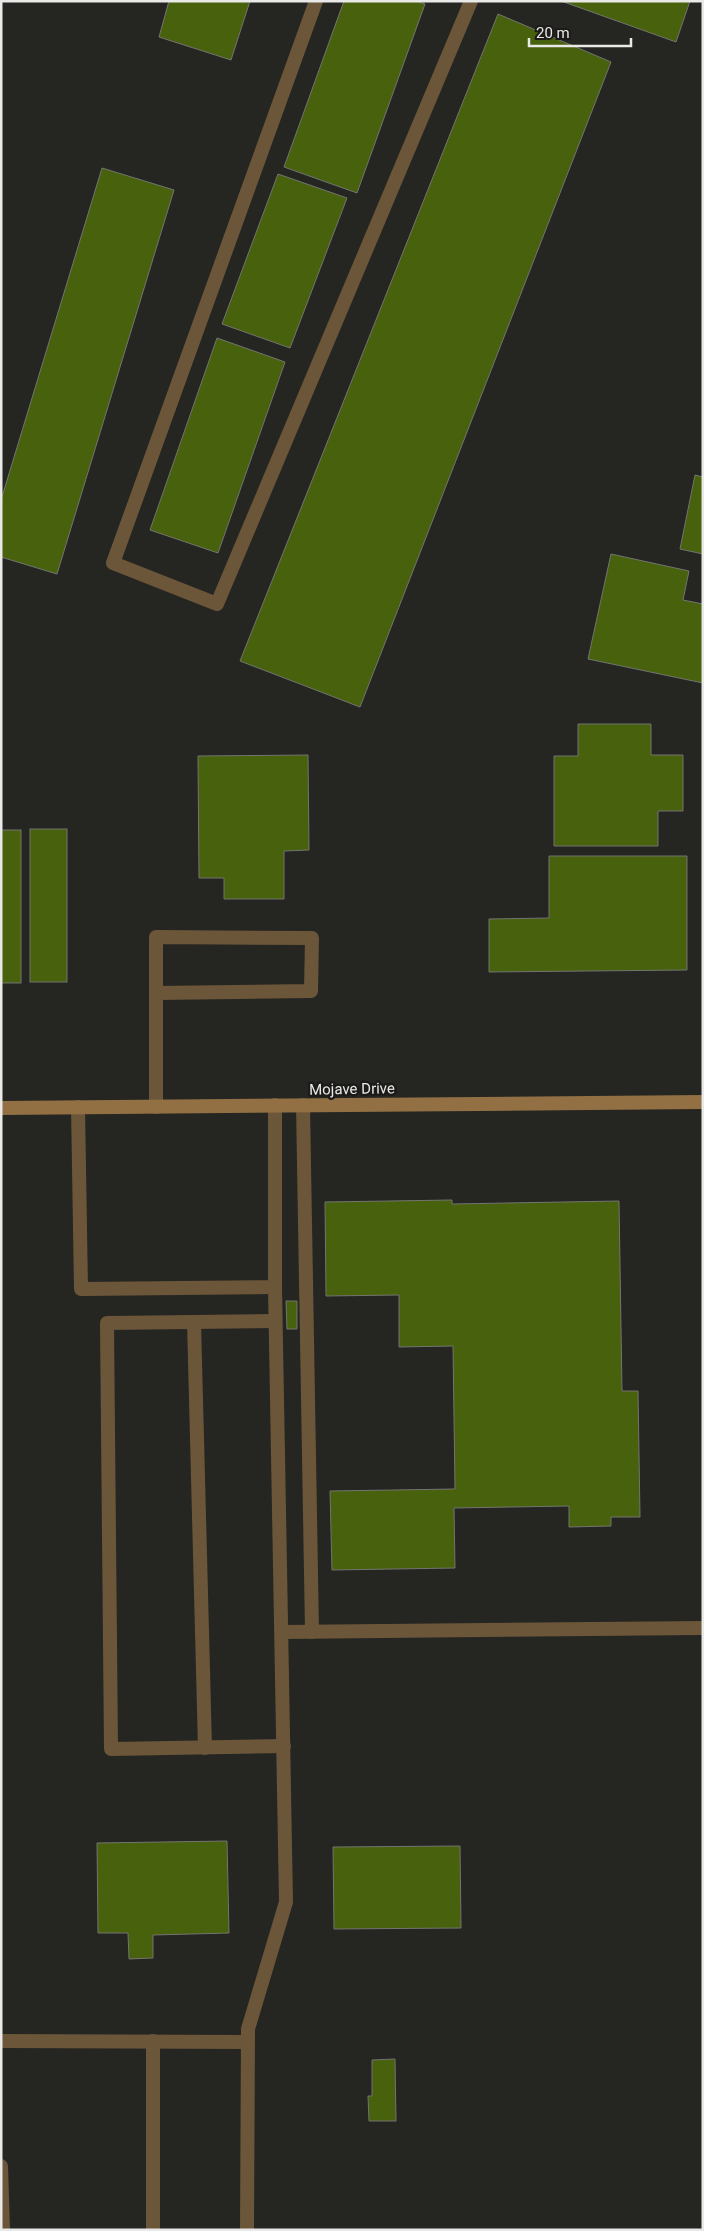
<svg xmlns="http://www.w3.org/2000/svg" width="704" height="2231" font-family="Roboto,sans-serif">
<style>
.building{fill:#47610d;stroke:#737571}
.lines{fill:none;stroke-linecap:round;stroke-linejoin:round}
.service{stroke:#6b563a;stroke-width:14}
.secondary{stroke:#927043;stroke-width:14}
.labels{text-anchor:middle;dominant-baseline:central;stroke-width:5;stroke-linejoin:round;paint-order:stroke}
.street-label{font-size:15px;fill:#e9e9e7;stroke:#1c1b19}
</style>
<rect width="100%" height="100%" fill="#252522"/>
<!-- building -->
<g class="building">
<path d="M169,1H250L231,60L159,37Z"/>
<path d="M344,1H416L425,4L357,193L284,167Z"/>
<path d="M561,1H690L676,42Z"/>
<path d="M498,14L611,62L360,707L240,661Z"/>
<path d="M102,168L174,190L57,574L1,557V500Z"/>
<path d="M278,174L347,198L290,348L222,324Z"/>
<path d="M217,338L285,362L218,553L150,530Z"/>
<path d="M695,475L703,477V554L680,549Z"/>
<path d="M611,554L689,571L683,600L703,604V683L588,659Z"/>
<path d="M578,724H651V755H683V811H658V846H554V756H578Z"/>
<path d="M308,755L309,850L284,851V899H224V878H199L198,756Z"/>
<rect x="30" y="829" width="37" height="153"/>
<rect x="1" y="830" width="20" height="153"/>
<path d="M549,856H687V970L489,972V919L549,918Z"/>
<path d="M452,1200V1204L619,1201L622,1391H638L640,1517H611V1526L569,1527V1506L454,1508L455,1568L332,1570L330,1491L455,1489L453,1346L399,1347V1295L326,1296L325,1202Z"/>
<path d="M286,1301H297V1329H287Z"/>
<path d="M227,1841L229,1933L153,1935V1958L129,1959L128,1933H98L97,1843Z"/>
<path d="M460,1846L461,1928L334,1929L333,1847Z"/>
<path d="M395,2059L396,2121H369L368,2096H372V2060Z"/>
</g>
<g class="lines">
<!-- service -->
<g class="service">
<path d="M316,1L113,563L217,604L471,1"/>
<path d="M156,993L311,991L312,938L156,937V1107"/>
<path d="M303,1105L312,1632"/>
<path d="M78,1107L81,1289L275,1287V1105"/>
<path d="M275,1321L107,1323L111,1749L284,1746"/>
<path d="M194,1322L205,1748"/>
<path d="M282,1632L703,1628"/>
<path d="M1,2041L248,2042"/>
<path d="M1,2166L3,2230"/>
<path d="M153,2230V2041"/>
<path d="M247,2230L248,2029L286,1902L275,1287"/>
</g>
<!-- secondary -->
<path class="secondary" d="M1,1108L703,1102"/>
</g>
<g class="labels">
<!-- street labels -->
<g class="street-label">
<text transform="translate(352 1089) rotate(-1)">Mojave Drive</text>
</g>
</g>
<!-- border -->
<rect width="704" height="2231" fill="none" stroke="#e9e9e7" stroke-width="5"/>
<!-- scale -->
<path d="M529 38v8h102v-8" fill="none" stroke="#e9e9e7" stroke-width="2.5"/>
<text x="536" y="38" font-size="15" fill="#e9e9e7" stroke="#1c1b19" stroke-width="4" paint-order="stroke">20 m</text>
</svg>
